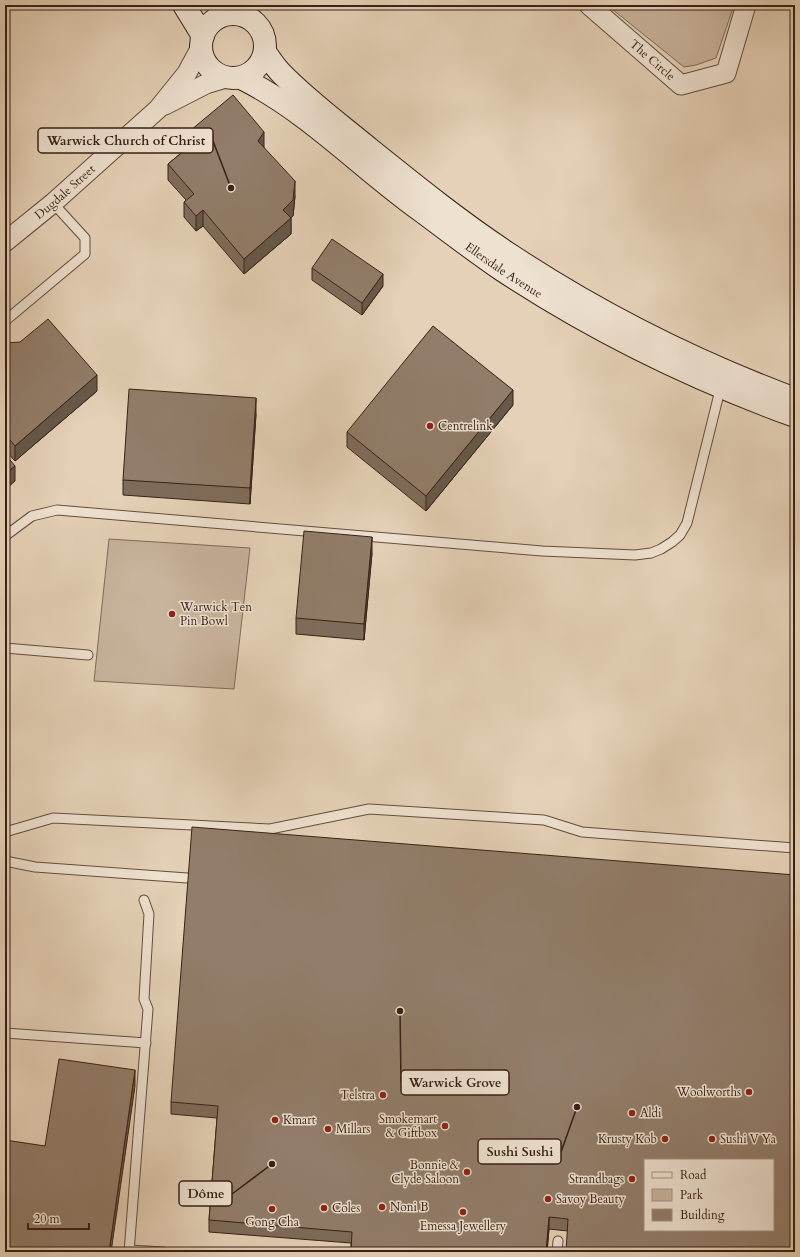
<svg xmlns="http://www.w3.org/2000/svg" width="800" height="1257" font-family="Cardo,serif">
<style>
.park{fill:#c8b39c;stroke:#806a59}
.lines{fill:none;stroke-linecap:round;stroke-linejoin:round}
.lane-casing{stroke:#634d3e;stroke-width:11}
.street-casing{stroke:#634d3e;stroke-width:21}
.secondary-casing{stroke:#382116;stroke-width:24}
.lane{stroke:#eee1d0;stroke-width:9}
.street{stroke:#eee1d0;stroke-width:19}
.secondary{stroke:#eee1d0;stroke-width:22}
.wall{fill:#7e6c5b;stroke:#382116}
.shaded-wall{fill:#66584a;stroke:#382116}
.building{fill:#927d6a;stroke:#382116;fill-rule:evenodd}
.poi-dot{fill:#8f2418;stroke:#eee1d0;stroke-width:1.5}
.labels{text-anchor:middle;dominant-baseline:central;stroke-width:3;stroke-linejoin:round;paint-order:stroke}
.street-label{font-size:12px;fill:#382116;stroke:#eee1d0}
.poi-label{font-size:12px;fill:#382116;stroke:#eee1d0;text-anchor:start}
.leader{fill:none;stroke:#382116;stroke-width:1.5}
.callout-dot{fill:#382116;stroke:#eee1d0;stroke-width:1.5}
.callout{fill:#eee1d0;stroke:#382116;stroke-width:1.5}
.callout-label{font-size:13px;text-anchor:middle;font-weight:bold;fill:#382116}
</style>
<rect width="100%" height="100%" fill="#e5d1b7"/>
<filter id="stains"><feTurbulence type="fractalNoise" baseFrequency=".005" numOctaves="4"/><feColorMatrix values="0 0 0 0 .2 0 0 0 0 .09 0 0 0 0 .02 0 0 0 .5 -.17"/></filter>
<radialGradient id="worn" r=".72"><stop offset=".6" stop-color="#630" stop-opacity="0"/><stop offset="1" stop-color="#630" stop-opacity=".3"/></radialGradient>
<!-- park -->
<g class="park">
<path d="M607,5H734L716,58L696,65L684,67Z"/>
<path d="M109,539L250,548L234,689L94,681Z"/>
</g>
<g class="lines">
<!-- lane casing -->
<g class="lane-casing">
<g id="lane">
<path d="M5,321L85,254V238L53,203"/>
<path d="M5,536L32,516L57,510L542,551L635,555L651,553L661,549L672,542L680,535L687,523L721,386"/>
<path d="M5,648L88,655"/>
<path d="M5,832L53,818L270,829L369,809L544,820L582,832L795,848"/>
<path d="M5,861L35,867L201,879"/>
<path d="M5,1033L146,1043"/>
<path d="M129,1250L164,1252"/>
<path d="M129,1252L148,1009L144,999L149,914L144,900"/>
<path d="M557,1252L558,1241"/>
</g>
</g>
<!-- street casing -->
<g class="street-casing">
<g id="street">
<path id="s1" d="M589,5L681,85L726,73L746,5"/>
<path d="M165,105L206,84L226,78"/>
<path id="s2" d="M5,242L53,203L158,109L187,73L201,47"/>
</g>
</g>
<!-- secondary casing -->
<g class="secondary-casing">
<g id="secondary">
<path d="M184,5L203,36"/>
<circle cx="233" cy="46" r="32"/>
<path d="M265,52C270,59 275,67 281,73C308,101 341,125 371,150C417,187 463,224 512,256C600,314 696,362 795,399"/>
<path id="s3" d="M241,78C308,111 360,167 420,210C447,230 474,251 502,270C593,330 693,379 795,416"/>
</g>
</g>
<!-- lane -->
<use href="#lane" class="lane"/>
<!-- street -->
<use href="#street" class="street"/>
<!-- secondary -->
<use href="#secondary" class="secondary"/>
</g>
<!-- wall -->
<g class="wall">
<path d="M191,130L264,148L295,196L293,216L291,218V234L244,274L203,226L196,231L184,217V202L186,200L168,180V164L191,145Z"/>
<path d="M312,268L383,286L362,315L312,280Z"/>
<path d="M5,343L97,391L15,461L5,450Z"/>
<path d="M513,405L426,511L347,447V432Z"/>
<path d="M256,414L250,504L123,495V480Z"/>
<path d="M372,553L364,640L296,634V618Z"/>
<path d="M795,875L568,1231L549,1229L547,1252H351V1243L209,1232V1220L217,1118L171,1114V1102Z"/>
</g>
<!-- shaded-wall -->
<g class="shaded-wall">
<path d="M264,132V148L258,141Z"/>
<path d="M295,181V196L293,216L283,225V210Z"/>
<path d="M203,210V226L196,231V216Z"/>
<path d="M291,218V234L244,274V259Z"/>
<path d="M383,274V286L362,315V303Z"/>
<path d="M97,375V391L15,461V446Z"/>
<path d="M513,390V405L426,511V496Z"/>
<path d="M256,398V414L250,504V488Z"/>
<path d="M15,466V481L5,490V474Z"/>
<path d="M372,537V553L364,640V624Z"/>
<path d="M135,1070V1086L111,1252H109Z"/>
<path d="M549,1217V1229L547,1252H546Z"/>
</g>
<!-- building -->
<g class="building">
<path d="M233,95L264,132L258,141L295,181L293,200L283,210L291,218L244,259L203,210L196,216L184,202L194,194L168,164L198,139L191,130Z"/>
<path d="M332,239L383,274L362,303L312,268Z"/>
<path d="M48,319L97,375L15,446L5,434V343L20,342Z"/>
<path d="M433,326L513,390L426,496L347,432Z"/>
<path d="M129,389L256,398L250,488L123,480Z"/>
<path d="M5,454L15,466L5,474Z"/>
<path d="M304,531L372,537L364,624L296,618Z"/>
<path d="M192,827L795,875V1252H566L568,1219L549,1217L546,1252H351L352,1232L209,1220L218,1106L171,1102ZM645,1160H773V1230H645Z"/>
<path d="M59,1059L135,1070L109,1252H5V1140L45,1146Z"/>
</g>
<!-- markers -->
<g class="poi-dot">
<circle cx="430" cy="426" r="4"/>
<circle cx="172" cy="614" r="4"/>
<circle cx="749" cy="1092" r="4"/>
<circle cx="383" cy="1095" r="4"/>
<circle cx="632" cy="1113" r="4"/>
<circle cx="275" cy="1120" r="4"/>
<circle cx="445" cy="1126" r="4"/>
<circle cx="328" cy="1129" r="4"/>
<circle cx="665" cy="1139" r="4"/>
<circle cx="712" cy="1139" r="4"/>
<circle cx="467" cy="1172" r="4"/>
<circle cx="632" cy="1179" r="4"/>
<circle cx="548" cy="1199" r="4"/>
<circle cx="382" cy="1207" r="4"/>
<circle cx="324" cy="1208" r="4"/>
<circle cx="272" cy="1209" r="4"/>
<circle cx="463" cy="1212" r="4"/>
</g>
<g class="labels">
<!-- street labels -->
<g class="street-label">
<text stroke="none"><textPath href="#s1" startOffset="84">The Circle</textPath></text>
<text stroke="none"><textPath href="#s2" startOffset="78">Dugdale Street</textPath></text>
<text stroke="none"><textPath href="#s3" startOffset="326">Ellersdale Avenue</textPath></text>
</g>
<!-- poi labels -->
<g class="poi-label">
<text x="438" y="426">Centrelink</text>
<text x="180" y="607">Warwick Ten<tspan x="180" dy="14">Pin Bowl</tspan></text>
<text x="741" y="1092" text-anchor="end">Woolworths</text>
<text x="375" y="1095" text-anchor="end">Telstra</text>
<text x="640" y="1113">Aldi</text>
<text x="437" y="1119" text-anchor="end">Smokemart<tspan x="437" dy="14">&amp; Giftbox</tspan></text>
<text x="283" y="1120">Kmart</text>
<text x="336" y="1129">Millars</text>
<text x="657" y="1139" text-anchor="end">Krusty Kob</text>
<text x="720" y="1139">Sushi V Ya</text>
<text x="459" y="1165" text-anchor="end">Bonnie &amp;<tspan x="459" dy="14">Clyde Saloon</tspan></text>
<text x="624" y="1179" text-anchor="end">Strandbags</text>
<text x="556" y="1199">Savoy Beauty</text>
<text x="390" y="1207">Noni B</text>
<text x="332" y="1208">Coles</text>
<text x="272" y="1222" text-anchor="middle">Gong Cha</text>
<text x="463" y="1226" text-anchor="middle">Emessa Jewellery</text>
</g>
</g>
<!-- callouts -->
<path class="leader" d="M231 188L213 141M400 1011L401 1083M577 1107L561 1152M272 1164L232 1194"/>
<g class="callout-dot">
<circle cx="231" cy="188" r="4"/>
<circle cx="400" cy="1011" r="4"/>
<circle cx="577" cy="1107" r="4"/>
<circle cx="272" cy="1164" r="4"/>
</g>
<g class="callout">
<rect x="38" y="128" width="175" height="25" rx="4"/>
<rect x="401" y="1070" width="108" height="25" rx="4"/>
<rect x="478" y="1139" width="83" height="25" rx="4"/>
<rect x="179" y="1181" width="53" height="25" rx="4"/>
</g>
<g class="callout-label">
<text x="126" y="145">Warwick Church of Christ</text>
<text x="455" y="1087">Warwick Grove</text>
<text x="520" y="1156">Sushi Sushi</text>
<text x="206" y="1198">Dôme</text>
</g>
<!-- margin -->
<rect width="800" height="1257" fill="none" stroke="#e5d1b7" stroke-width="20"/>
<rect x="6" y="6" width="788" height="1245" fill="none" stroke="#382116" stroke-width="2"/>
<rect x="10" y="10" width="780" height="1237" fill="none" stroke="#382116"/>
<!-- legend -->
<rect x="644" y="1159" width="130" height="72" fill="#eee1d0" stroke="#a59486"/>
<rect x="652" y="1172" width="20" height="6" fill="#eee1d0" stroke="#a59486"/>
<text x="680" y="1179" font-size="12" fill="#382116">Road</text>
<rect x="652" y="1189" width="20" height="12" fill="#c8b39c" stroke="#a59486"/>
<text x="680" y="1199" font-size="12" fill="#382116">Park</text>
<rect x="652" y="1209" width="20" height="12" fill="#927d6a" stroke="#a59486"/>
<text x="680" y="1219" font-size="12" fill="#382116">Building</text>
<!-- scale -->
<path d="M28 1223v6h61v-6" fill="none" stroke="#382116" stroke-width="2"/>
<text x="34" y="1223" font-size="12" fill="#382116" stroke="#eee1d0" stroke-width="3" paint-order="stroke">20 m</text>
<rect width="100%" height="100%" filter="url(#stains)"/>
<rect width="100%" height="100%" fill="url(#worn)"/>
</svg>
